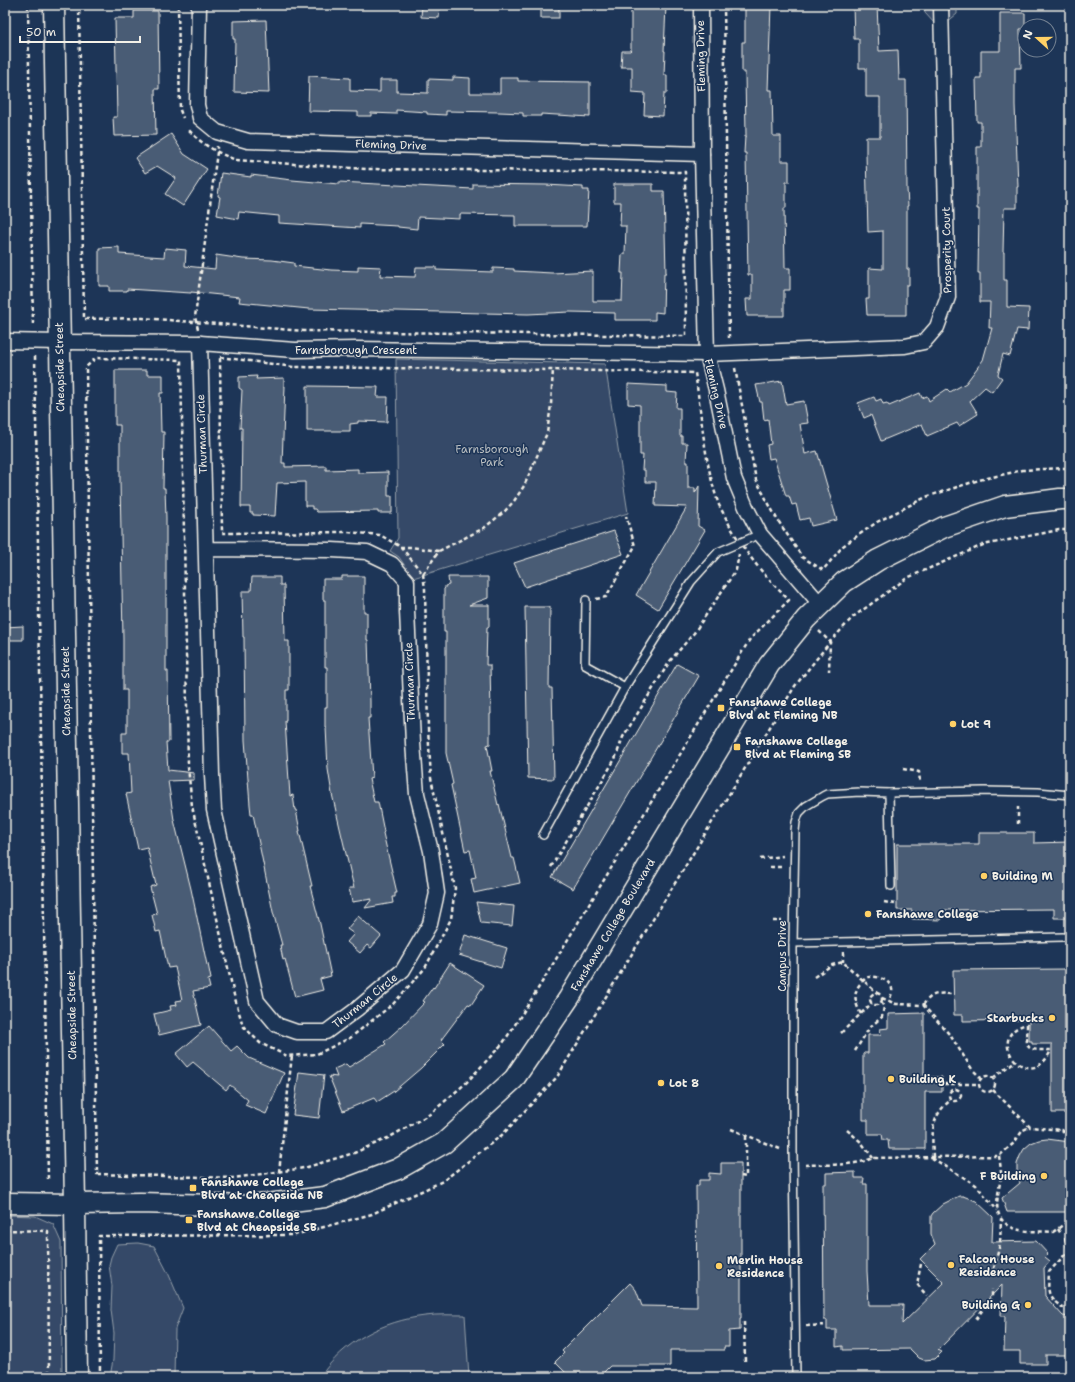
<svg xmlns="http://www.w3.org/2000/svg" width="1075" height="1382" font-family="'Shantell Sans',sans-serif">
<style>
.green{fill:#354a67;stroke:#949ea8}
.building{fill:#485b74;stroke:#f4f1e8}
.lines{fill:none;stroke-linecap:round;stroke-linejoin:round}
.lane-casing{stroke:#f4f1e8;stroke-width:10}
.street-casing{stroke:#f4f1e8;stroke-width:17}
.secondary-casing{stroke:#f4f1e8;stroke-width:23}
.path{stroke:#f4f1e8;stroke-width:2.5;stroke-dasharray:4 3;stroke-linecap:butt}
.lane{stroke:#1d3557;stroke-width:7}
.street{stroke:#1d3557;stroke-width:14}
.secondary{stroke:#1d3557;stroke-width:20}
.poi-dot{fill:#ffd166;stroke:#1d3557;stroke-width:1.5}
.labels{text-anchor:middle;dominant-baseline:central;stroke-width:3;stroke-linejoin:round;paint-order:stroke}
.street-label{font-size:11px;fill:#f4f1e8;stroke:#1d3557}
.park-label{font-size:11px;fill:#bbbfc1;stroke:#1d3557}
.poi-label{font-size:11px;font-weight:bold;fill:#f4f1e8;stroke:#1d3557;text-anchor:start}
</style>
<rect width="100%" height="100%" fill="#1d3557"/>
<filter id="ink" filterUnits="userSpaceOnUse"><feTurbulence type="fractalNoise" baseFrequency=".025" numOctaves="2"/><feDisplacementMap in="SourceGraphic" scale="8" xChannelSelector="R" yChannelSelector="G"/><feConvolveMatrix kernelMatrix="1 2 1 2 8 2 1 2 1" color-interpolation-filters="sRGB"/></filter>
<g filter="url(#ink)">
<!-- green -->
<g class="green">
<path d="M924,5H957V14L947,22L935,24L925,13Z"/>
<path d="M396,359L605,364L628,513L413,578L399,557L390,551L398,538Z"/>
<path d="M5,1215L35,1216L53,1224L61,1242L62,1377H5Z"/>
<path d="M138,1243L154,1246L169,1275L183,1308L175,1329L174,1377H112L111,1371L113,1360L114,1333L111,1310L112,1286L109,1265L111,1257L117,1244Z"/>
<path d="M465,1315L469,1377H320C344,1341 383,1321 425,1316C438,1314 452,1315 465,1315Z"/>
</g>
<!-- building -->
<g class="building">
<path d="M422,5H440L439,18L421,17Z"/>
<rect x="541" y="5" width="18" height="13"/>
<path d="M631,5H666L664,51H665L664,75H667V93H664L663,116L644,115L645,93L632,92V67H621L622,51H630L631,50Z"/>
<path d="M745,5H771L768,90H772L773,136H781V161H789V182H786V208H784L785,268H790V290H784V316H747L746,299H752V275H748L746,153H744L745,136H746L745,72H742V42H745Z"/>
<path d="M853,5H877L879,51L898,50L899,80H906L907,189L908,206H907V269H909V285H906V315H867L866,299H869V268L883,269V231L868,232L866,153V137H880V97H866V68H859V39H854Z"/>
<path d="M134,11H158L159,89H155L156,135L114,136L113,117H117L115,18H134Z"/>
<path d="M1000,13H1025V29H1020L1021,68H1015V105L1018,187H1017V208H1004L1003,252H1004V280H1007V307L1029,308L1028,330L1017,329L1010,356L1003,354L998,375L1002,378L992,392L985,387L970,401L978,414L959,426L957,423L927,436L922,424L881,441L871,415L864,418L858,403L874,397L876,401L881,399L883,404L887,403L889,406L920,393L922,398L927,396L929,401L947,389L950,392L966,383L983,360L992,328H989L990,302H980V273H978L979,209H977V147H981V122H977L976,78H981V51H1000Z"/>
<path d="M266,20L269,93L234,92L235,39H233V21Z"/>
<path d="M309,76L350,78V91L380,92V80H397V92L428,93V79L453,80V77L470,78V93H500V78H518V81L590,82V117L541,114V116H523V113L499,112L446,111V115L427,114V112L396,110V114L371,113V116H358V112L308,111Z"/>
<path d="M171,134L184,154L207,169L183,206L165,194L176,178L157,166L145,173L135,158Z"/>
<path d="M221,173L251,177V175L292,180L339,184V182L473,189V184L546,185L583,187V190H589L587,226H515V215L460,214V219L418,217L417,229L398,227V226L360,224V228L279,223V216L239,212L238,219L217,215L220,197L218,196Z"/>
<path d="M614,184H653V191H664L666,273H664L663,313L655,312V320H615V313L570,312L528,314L309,309L239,302L240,297L191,292V293L127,289V291H109V286H99V248L119,247V254L164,257L165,248L186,250L185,266L215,269L216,255L243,259L272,260L294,263V266L331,270L358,271V266L381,267L380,276L415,277L416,267H436V270L462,271L493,272V268L514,269V271L552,273L593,271V301H622L623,273H621L622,254H625L626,226H620L621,202H614Z"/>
<path d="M115,370H147V375H163V393H160L161,432H164L163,488H165L166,518V671H168L169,742H166L168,770L194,773V780L168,781L174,820L191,889L207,965L208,964L211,979L208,980L210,988L193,991L201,1025L159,1035L154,1014L171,1010L170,1006L177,1005L176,1001L182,1000L175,967L168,968L160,931L156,932L152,915L157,914L150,887L156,885L147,847L138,849L126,794L131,793L129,753H122V733H127V690H123V639L120,480V425H115Z"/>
<path d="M257,376L256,379L284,378V386H285L282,463H285V467L326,466V470L358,469V473L388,472V496H392V513H378V511L317,512L315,509H312V506H305V482L277,483L275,516L253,515V513H250V507H241L242,428H240L242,390L239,388V377Z"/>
<path d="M782,381L786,404L804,401L808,423L800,424L805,454L817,451L837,520L811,526L809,518L800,520L796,504L792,505L789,496H786L774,458L769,459L767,445L771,444L768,419L764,420L762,402H760L756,385Z"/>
<path d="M628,384L667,386V392L677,393L676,408H680V436H682V443H687L686,462H688V488H695V493L699,486L698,526L705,530L658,609L636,595L687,507L655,506L656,482H645V470H642L643,455H640V405L628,404Z"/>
<path d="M307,386L378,387L377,397H388L387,422L358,421V423L350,424V431H307Z"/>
<path d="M614,531L623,554L525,587L514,563Z"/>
<path d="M342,576H364V612H367V640H368L370,701V718H368L372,778L369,779L374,802H378L384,832L383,833L397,893H395V897H392L393,903L365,908L372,899L352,902L349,888H354L332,794L328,769L326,727H325V707H327V667H325V600H323V579H342Z"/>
<path d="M252,577H280V585H284L285,641H289V690H286V721H285L290,796L293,795L295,810H296L300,831H299L312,886H310L320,924L331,976L320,979L323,990L295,997L285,959L283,960L280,945H282L273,912L253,814H251L250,805L245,740L244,637H243L242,591H251Z"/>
<path d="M448,577H488V598L469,605H489V627H487L486,665H490L491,714H490V744L487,745L492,771H490L498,805L499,804L512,858H514L520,883L474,893L471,879L476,878L470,850L465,851L451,785L453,784L446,753V632H444V589L445,588V586L449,585Z"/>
<path d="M525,607H550L549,688H552L554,779L528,778Z"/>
<path d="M23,626V640H5V627Z"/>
<path d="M677,664L699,676L573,889L552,877Z"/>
<path d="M979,833H1034V843L1070,842V918H1054V909L941,910V920L912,919V910H897V844H979Z"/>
<path d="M476,902L514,906L512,926L481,923Z"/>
<path d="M358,916L381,936L371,948L367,945L360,953L347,942L354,934L347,929Z"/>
<path d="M465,935L507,948L501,968L459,955Z"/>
<path d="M450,963L484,985L471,1005L468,1004L441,1040L445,1044L421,1068L394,1091L377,1102L374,1098L343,1111L329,1076L337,1077L334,1069L346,1064L349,1067L386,1044L384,1042L402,1026L425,1002L423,1001L433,987L434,988Z"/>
<path d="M1070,969V1113H1052V1044H1032V1041H1029V1020L963,1021V1015H954L953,970Z"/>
<path d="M924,1013V1077H942V1092H925V1149H889L888,1140H883L882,1134H868V1120H863V1053H868V1035H881L880,1029L888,1028V1014Z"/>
<path d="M209,1026L231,1051L237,1046L249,1058L284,1073L266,1114L245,1105L248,1100L230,1085L226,1090L193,1062L187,1067L176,1054Z"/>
<path d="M299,1072L324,1075L319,1118L293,1115Z"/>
<path d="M1047,1139L1070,1142V1212H1007L1002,1198L1020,1183L1017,1172V1164L1020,1156L1024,1149L1031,1143L1039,1140Z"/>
<path d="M721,1163H741V1318H740V1330L729,1331V1347H724V1350H670V1366H610L599,1377H570L555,1362L564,1353L562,1351L630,1283L636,1290L642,1306L697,1307L696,1186H699V1180H709V1173L721,1174Z"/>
<path d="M855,1172V1178H864L863,1184H867V1271L869,1305H903L902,1324L944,1283L920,1259L935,1244L931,1234V1216L933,1213L943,1204L959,1196H963L976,1201L993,1217L992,1242L1036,1241L1048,1254L1045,1257L1050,1261L1044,1268L1045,1296L1063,1316L1070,1317V1355H1046V1364H1020V1351H1004L1005,1316H1001L1002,1285L938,1350L942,1352L935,1359L924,1360L919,1358L910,1349L843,1350V1346L836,1347V1330H827V1320H824L823,1184H826V1173Z"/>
</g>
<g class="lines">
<!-- lane casing -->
<g class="lane-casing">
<g id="lane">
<path d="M586,600L585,665L625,687"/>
<path d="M889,793L891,886"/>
<path d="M543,835L625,687L691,582L718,552L760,534"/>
<path d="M793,943L1063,937"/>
<path d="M796,1377L793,1150V943L795,831L796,822L799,813L806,806L823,796L827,794L860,792L889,793L984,791L1038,792L1070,795"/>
</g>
</g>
<!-- street casing -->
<g class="street-casing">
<g id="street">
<path d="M199,5L197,105L200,118L217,132L248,141L702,154"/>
<path d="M701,5L702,154L707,354L716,390L734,478L746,507L760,534L821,605"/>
<path d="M5,341L60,342L200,343L295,350L357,349L707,354L905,346L924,342L937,327L948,297L941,5"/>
<path d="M200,343L212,775L214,810L257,1001L277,1025L297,1032H326L357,1009L403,970L430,924L437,893L431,851L417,794L413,743L407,611V581L392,564L367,552L332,550L206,549"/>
</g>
</g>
<!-- secondary casing -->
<g class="secondary-casing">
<g id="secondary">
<path d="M54,5L75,1204L77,1377"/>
<path d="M5,1203L75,1204L140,1203L251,1206L325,1197L398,1169L444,1143L514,1079L569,998L769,665L806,619L844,582L878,560L944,527L1005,506L1060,499H1070"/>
</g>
</g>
<!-- path -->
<g class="path">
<path d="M28,5L33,326"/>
<path d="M79,5L84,319L143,318L304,331L686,336L685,172L366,169L236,160C218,153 202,145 189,130"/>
<path d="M178,5L180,110L183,118"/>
<path d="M724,5L729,338"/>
<path d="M198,329L195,317L217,152V146"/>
<path d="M35,356L48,1180"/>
<path d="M220,357L294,367L553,370L695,373C702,417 704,463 719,505C722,511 726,518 729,524C745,553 765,577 789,600L750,639L533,997L503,1043L466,1083L430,1114L388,1138L354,1153L304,1168L234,1178L97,1174L86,367L96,358L181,360L188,767L192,806L234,995L243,1026L260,1043L287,1056L317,1054L350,1038L393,1004L425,968L451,919L455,888L431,778L428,729L425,589L423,574L401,547L380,535L347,532L222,533Z"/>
<path d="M735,368L756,480L777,519L802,557L823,570L843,546L877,522L926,497L979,480L1023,470L1065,468"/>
<path d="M400,547H411L439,551"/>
<path d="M423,574L439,551L484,528L505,511L514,501L524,486L547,433L551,405L553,369"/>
<path d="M596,599L606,597L635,546L626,516"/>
<path d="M819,631L830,642L829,671"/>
<path d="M903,769L919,772L920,782"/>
<path d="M1018,824V807"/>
<path d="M760,859L783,856"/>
<path d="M551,867L615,759L623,737L670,661L694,633L736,570L739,554"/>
<path d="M770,867H783"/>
<path d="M884,902L895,904"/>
<path d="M773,921H782"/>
<path d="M843,952V962"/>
<path d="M814,977L832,965L843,962L877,993"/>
<circle cx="876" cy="999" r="6"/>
<path d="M882,998L896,1004L923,1005L950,1035L972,1069L981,1078"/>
<path d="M923,1005C932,993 936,993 951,994"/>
<path d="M861,1014C855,1004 852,991 862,982C864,980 866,977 869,977C877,975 891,981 892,989C893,993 890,997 889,1001"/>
<path d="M1027,1024C1027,1050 1023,1050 1051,1050C1031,1097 980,1036 1027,1024Z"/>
<path d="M841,1033L872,1003"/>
<path d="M855,1051L870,1027L882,1017L884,1007L881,1002"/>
<circle cx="987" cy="1084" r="8"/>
<path d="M993,1078L1015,1061"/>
<path d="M944,1084H978"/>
<circle cx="955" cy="1095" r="6"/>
<path d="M993,1090L1030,1127L1062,1130L1068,1136"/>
<path d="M731,1129L780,1149"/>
<path d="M847,1130L861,1142L873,1158"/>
<path d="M999,1156C1000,1162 1001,1169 1001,1175C999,1196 988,1219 1016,1229C1026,1232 1042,1231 1053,1232L1070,1220"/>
<path d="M933,1157C932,1134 930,1116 951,1100"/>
<path d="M932,1158L976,1185L997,1210"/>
<path d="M805,1165C827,1164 852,1167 873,1158L999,1156L1014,1143L1023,1130L1030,1127"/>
<path d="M279,1172L292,1055"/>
<path d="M741,1176L746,1177V1135"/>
<path d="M1058,1229L1061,1234"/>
<path d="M5,1230L48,1231L49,1377"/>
<path d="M1065,1238L1068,1250"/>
<path d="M1070,1249L1049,1272C1049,1278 1047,1289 1050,1295C1053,1302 1063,1308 1070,1311"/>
<path d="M921,1264L917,1284L927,1296"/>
<path d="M992,1276L1000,1244L1001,1219"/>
<path d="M976,1319L992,1297V1289"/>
<path d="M744,1322L745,1361"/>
<path d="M806,1326L827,1325"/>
<path d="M100,1377L99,1236L294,1235L372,1214L443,1181L502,1135L557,1077L795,686L830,642L853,617L907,578L983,545L1059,530H1070"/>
</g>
<!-- lane -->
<use href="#lane" class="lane"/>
<!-- street -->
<use href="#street" class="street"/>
<!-- secondary -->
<use href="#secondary" class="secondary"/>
</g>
</g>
<!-- markers -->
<g class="poi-dot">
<rect x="717" y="704" width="8" height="8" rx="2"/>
<circle cx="953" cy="724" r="4"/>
<rect x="733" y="743" width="8" height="8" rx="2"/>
<circle cx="984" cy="876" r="4"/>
<circle cx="868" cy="914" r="4"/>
<circle cx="1052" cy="1018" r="4"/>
<circle cx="891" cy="1079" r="4"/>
<circle cx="661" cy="1083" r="4"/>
<circle cx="1044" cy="1176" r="4"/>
<rect x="189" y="1184" width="8" height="8" rx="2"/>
<rect x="185" y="1216" width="8" height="8" rx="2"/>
<circle cx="951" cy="1265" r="4"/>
<circle cx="719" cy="1266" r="4"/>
<circle cx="1028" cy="1305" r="4"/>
</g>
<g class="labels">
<!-- street labels -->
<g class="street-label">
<text transform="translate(701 56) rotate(-91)">Fleming Drive</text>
<text transform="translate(391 145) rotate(2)">Fleming Drive</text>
<text transform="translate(947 250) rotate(-91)">Prosperity Court</text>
<text x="356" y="350">Farnsborough Crescent</text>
<text transform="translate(60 367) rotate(-91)">Cheapside Street</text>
<text transform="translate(716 394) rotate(77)">Fleming Drive</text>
<text transform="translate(202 434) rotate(-92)">Thurman Circle</text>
<text transform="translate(410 682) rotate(-92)">Thurman Circle</text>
<text transform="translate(66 691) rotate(-91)">Cheapside Street</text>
<text transform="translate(613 925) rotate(-59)">Fanshawe College Boulevard</text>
<text transform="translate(782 956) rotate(-90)">Campus Drive</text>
<text transform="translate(365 1001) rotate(-39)">Thurman Circle</text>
<text transform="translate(72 1015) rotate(-91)">Cheapside Street</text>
</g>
<!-- park labels -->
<g class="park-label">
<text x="492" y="449">Farnsborough<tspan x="492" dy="13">Park</tspan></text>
</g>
<!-- poi labels -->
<g class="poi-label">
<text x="729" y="702">Fanshawe College<tspan x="729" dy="13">Blvd at Fleming NB</tspan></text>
<text x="961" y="724">Lot 9</text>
<text x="745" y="741">Fanshawe College<tspan x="745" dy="13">Blvd at Fleming SB</tspan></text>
<text x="992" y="876">Building M</text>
<text x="876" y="914">Fanshawe College</text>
<text x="1044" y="1018" text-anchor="end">Starbucks</text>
<text x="899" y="1079">Building K</text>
<text x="669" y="1083">Lot 8</text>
<text x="1036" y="1176" text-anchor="end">F Building</text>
<text x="201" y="1182">Fanshawe College<tspan x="201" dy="13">Blvd at Cheapside NB</tspan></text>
<text x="197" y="1214">Fanshawe College<tspan x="197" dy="13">Blvd at Cheapside SB</tspan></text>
<text x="959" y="1259">Falcon House<tspan x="959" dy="13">Residence</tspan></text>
<text x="727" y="1260">Merlin House<tspan x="727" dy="13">Residence</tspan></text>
<text x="1020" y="1305" text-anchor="end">Building G</text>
</g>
</g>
<!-- margin -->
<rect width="1075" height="1382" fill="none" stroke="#1d3557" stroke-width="20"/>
<rect x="10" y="10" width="1055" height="1362" fill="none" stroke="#f4f1e8" stroke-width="1.5" filter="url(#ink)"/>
<!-- north arrow -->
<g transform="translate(1037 38) rotate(291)"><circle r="19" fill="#1d3557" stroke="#738091"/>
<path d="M0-3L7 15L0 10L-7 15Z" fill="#ffd166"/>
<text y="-6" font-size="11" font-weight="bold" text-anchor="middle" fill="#f4f1e8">N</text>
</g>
<!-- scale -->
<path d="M20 36v6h120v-6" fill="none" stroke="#f4f1e8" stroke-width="2"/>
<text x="26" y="36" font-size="12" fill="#f4f1e8" stroke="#1d3557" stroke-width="3" paint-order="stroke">50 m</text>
</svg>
